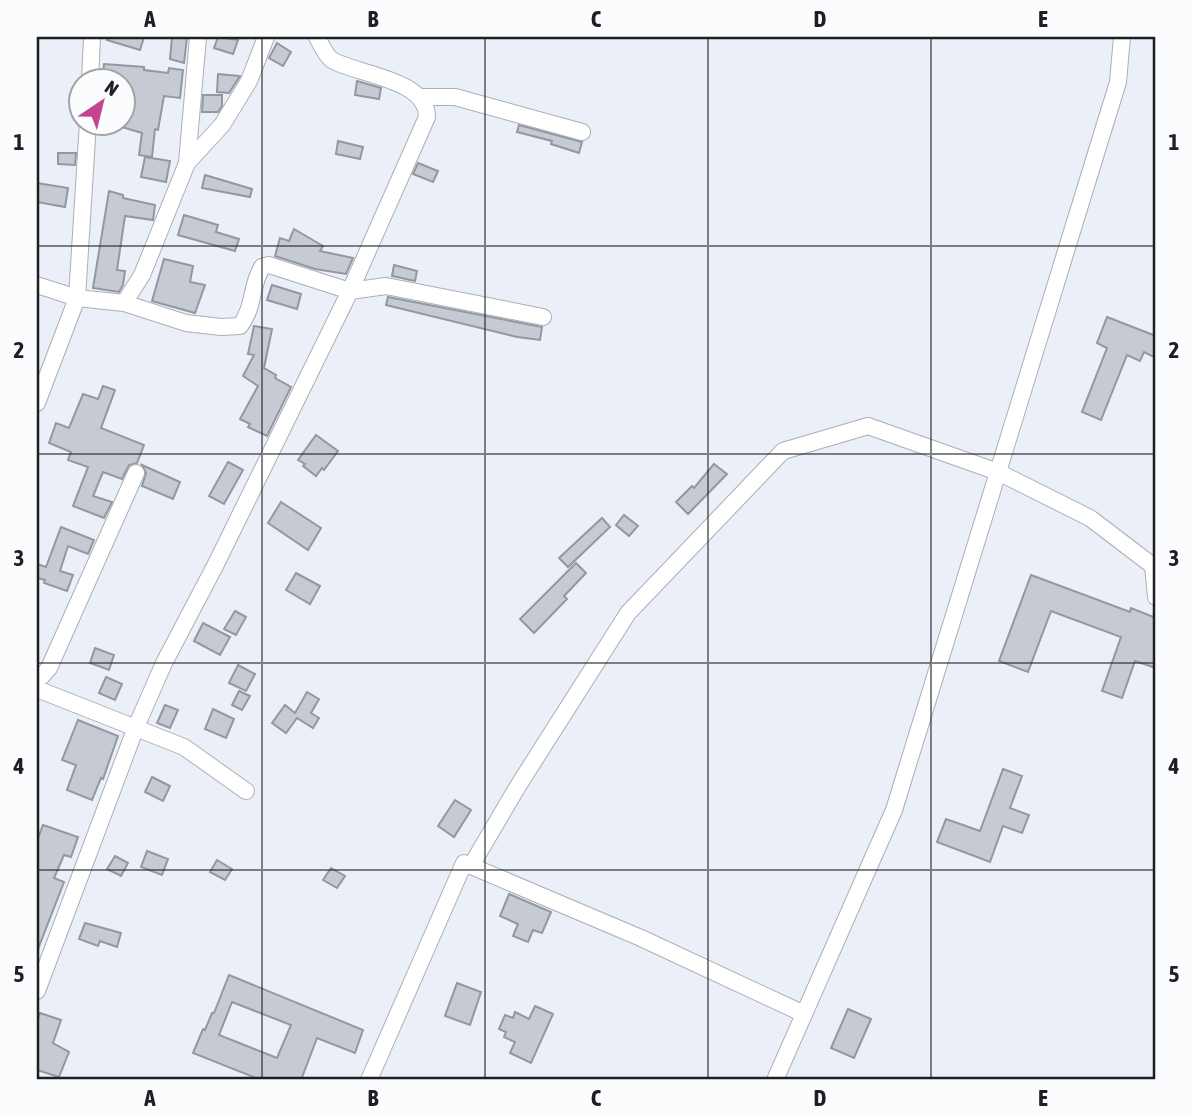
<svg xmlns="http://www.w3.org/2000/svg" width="1193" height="1117" font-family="'Asap Condensed',sans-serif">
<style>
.building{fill:#c6cbd3;stroke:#92989f;stroke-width:2;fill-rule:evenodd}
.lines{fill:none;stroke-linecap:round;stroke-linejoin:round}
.street-casing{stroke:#aaafb7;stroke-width:18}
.street{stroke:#fff;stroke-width:16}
.grid{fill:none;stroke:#1d1f22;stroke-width:2;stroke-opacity:0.55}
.neatline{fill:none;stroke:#1d1f22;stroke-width:2.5}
.grid-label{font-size:23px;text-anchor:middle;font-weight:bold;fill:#1d1f22}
</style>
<rect width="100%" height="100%" fill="#eaeff8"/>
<!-- building -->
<g class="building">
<path d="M108,37H144L140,50L107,40Z"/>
<path d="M172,37H187L184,63L170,59Z"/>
<path d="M218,37L238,40L233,54L214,48Z"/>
<path d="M277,43L291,52L283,66L269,58Z"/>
<path d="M104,64L144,67V70L168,73L169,68L183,70L180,98L164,96L158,130L155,129L152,157L139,155L142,133L122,127V80H102Z"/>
<path d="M218,74L240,76L229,93L217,92Z"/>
<path d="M357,81L381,88L379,99L355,95Z"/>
<path d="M203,95H222V106L218,112H202Z"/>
<path d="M519,125L582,142L579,153L551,144L552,141L517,132Z"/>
<path d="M338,141L363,147L360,159L336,154Z"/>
<path d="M58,153H76L75,165L58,164Z"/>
<path d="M145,157L170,161L166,182L141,177Z"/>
<path d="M418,163L438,171L433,182L413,174Z"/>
<path d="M205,175L252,189L250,197L202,188Z"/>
<path d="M37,183L68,188L65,207L37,202Z"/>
<path d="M109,191L123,195V198L155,205L153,220L125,216L117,270L125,271L123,285L119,292L93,288Z"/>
<path d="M184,215L218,225L216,232L239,239L235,251L178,235Z"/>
<path d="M294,229L323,246L320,251L353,258L346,274L315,269L275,256L280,238L289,241Z"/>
<path d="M164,259L193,266L190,282L205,285L195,313L152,301Z"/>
<path d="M394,265L417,271L415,281L392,276Z"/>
<path d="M272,285L301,294L297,309L267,300Z"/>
<path d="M388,297L542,327L540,340L517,337L386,305Z"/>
<path d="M1107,317L1156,336V358L1144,352L1140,361L1127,355L1101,420L1082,412L1107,348L1097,343Z"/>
<path d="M254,326L272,329L264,368L276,375L275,378L291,387L267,436L248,427L250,424L240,419L258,386L243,376L254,355L248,354Z"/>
<path d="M103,386L115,390L101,428L144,445L137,463L129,465L122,479L103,472L93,496L112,502L104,518L73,506L88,467L68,460L71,452L49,443L56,423L69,428L83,394L98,399Z"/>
<path d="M316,435L338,451L324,470L322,468L316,476L303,466L305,464L298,460Z"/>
<path d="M228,462L243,470L224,504L209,496Z"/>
<path d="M714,464L727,474L688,514L676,502L692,486L694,488Z"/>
<path d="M142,465L180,482L173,499L142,486L146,473Z"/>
<path d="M281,502L321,528L308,550L268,523Z"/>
<path d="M624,515L638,526L629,536L616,525Z"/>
<path d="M602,518L610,527L568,567L559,558Z"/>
<path d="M61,527L94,540L88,554L68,546L60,571L73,575L67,591L44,583L45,580L37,578V564L46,567Z"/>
<path d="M576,563L586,573L564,596L567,599L534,633L520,619Z"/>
<path d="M296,573L320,586L310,604L286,590Z"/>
<path d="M1031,575L1130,612L1131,608L1156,618V668L1135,661L1122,698L1102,691L1121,637L1051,611L1028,672L999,661Z"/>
<path d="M235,611L246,617L236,635L224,629Z"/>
<path d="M203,623L230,637L220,655L194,641Z"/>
<path d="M95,648L114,655L109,670L90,663Z"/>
<path d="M238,665L255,674L246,691L229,683Z"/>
<path d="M106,677L122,684L115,700L99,693Z"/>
<path d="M239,691L250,696L242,710L232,705Z"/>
<path d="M307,692L319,699L311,713L319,718L313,728L297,718L286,733L272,723L285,705L295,713Z"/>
<path d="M165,705L178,710L170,728L157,723Z"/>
<path d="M213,709L234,719L226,738L205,729Z"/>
<path d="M78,720L118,736L103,779L101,778L92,800L67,790L76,765L62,760Z"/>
<path d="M1003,769L1022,776L1010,808L1029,815L1022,833L1003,826L990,862L937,842L946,819L980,831Z"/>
<path d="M152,777L170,786L163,801L145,792Z"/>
<path d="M455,800L471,810L454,837L438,826Z"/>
<path d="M43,825L78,837L71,857L64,855L54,878L64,882L38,949L37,841Z"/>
<path d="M147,851L168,859L162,875L141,867Z"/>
<path d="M115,856L128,863L121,876L107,869Z"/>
<path d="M217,860L232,869L225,880L210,872Z"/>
<path d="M331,868L345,876L337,888L323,880Z"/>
<path d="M509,894L551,912L542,933L533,930L528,942L513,936L518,924L500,916Z"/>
<path d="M85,923L121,933L117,947L100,941L98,946L79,939Z"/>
<path d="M229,975L363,1030L355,1053L317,1038L301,1080H261L193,1053L203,1029L205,1030L212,1013H214ZM232,1002L291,1025L277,1058L219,1035Z"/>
<path d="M457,983L481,992L470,1025L445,1016Z"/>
<path d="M535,1006L553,1014L531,1063L510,1053L515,1042L504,1037L506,1032L499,1029L505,1015L513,1018L515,1012L529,1019Z"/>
<path d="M848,1009L871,1019L854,1058L831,1048Z"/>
<path d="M40,1013L61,1020L53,1043L69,1052L59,1077L37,1070V1021Z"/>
</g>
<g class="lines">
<!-- street casing -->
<g class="street-casing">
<g id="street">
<path d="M90,80L92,37"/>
<path d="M419,97H455L582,132"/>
<path d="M187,163L222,125L249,81L266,37"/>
<path d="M37,285L77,298L124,303L186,323L221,327L240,326C255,306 250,287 262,267L269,265L350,291L386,286L543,317"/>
<path d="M124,303L142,275L187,163L198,37"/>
<path d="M37,403L77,298L88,122"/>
<path d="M37,675L42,676L49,668L136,473"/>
<path d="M37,689L184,747L246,791"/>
<path d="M471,866L518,786L628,613L783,451L868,426L998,472L1090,518L1153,566L1156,597"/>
<path d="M37,991L136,727L164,663L216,564L350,291L427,117C427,79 358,75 332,60C325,55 321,44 317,37"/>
<path d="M369,1080L464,863L641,938L804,1014"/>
<path d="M775,1080L894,810L1118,82L1122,37"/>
</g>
</g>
<!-- street -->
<use href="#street" class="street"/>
</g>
<!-- grid -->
<path class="grid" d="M262,37V1080M485,37V1080M708,37V1080M931,37V1080M37,246H1156M37,454H1156M37,663H1156M37,870H1156"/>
<!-- border -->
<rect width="1193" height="1117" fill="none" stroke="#fbfcfe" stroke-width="77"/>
<!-- north arrow -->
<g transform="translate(102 102) rotate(35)"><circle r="33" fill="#fbfcfe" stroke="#a2a4a6" stroke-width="2"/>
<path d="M0-5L12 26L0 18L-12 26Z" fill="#c34592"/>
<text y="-10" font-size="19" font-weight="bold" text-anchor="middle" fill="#1d1f22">N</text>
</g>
<rect x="38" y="38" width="1116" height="1040" class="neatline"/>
<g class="grid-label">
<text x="150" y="27">A</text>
<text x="373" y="27">B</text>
<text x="596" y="27">C</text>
<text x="820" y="27">D</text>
<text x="1043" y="27">E</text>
<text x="19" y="150">1</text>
<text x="1174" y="150">1</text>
<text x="19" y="358">2</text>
<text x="1174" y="358">2</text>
<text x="19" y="566">3</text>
<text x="1174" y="566">3</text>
<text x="19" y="774">4</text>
<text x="1174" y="774">4</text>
<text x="19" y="982">5</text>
<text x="1174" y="982">5</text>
<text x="150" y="1106">A</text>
<text x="373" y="1106">B</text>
<text x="596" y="1106">C</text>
<text x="820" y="1106">D</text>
<text x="1043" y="1106">E</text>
</g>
</svg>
